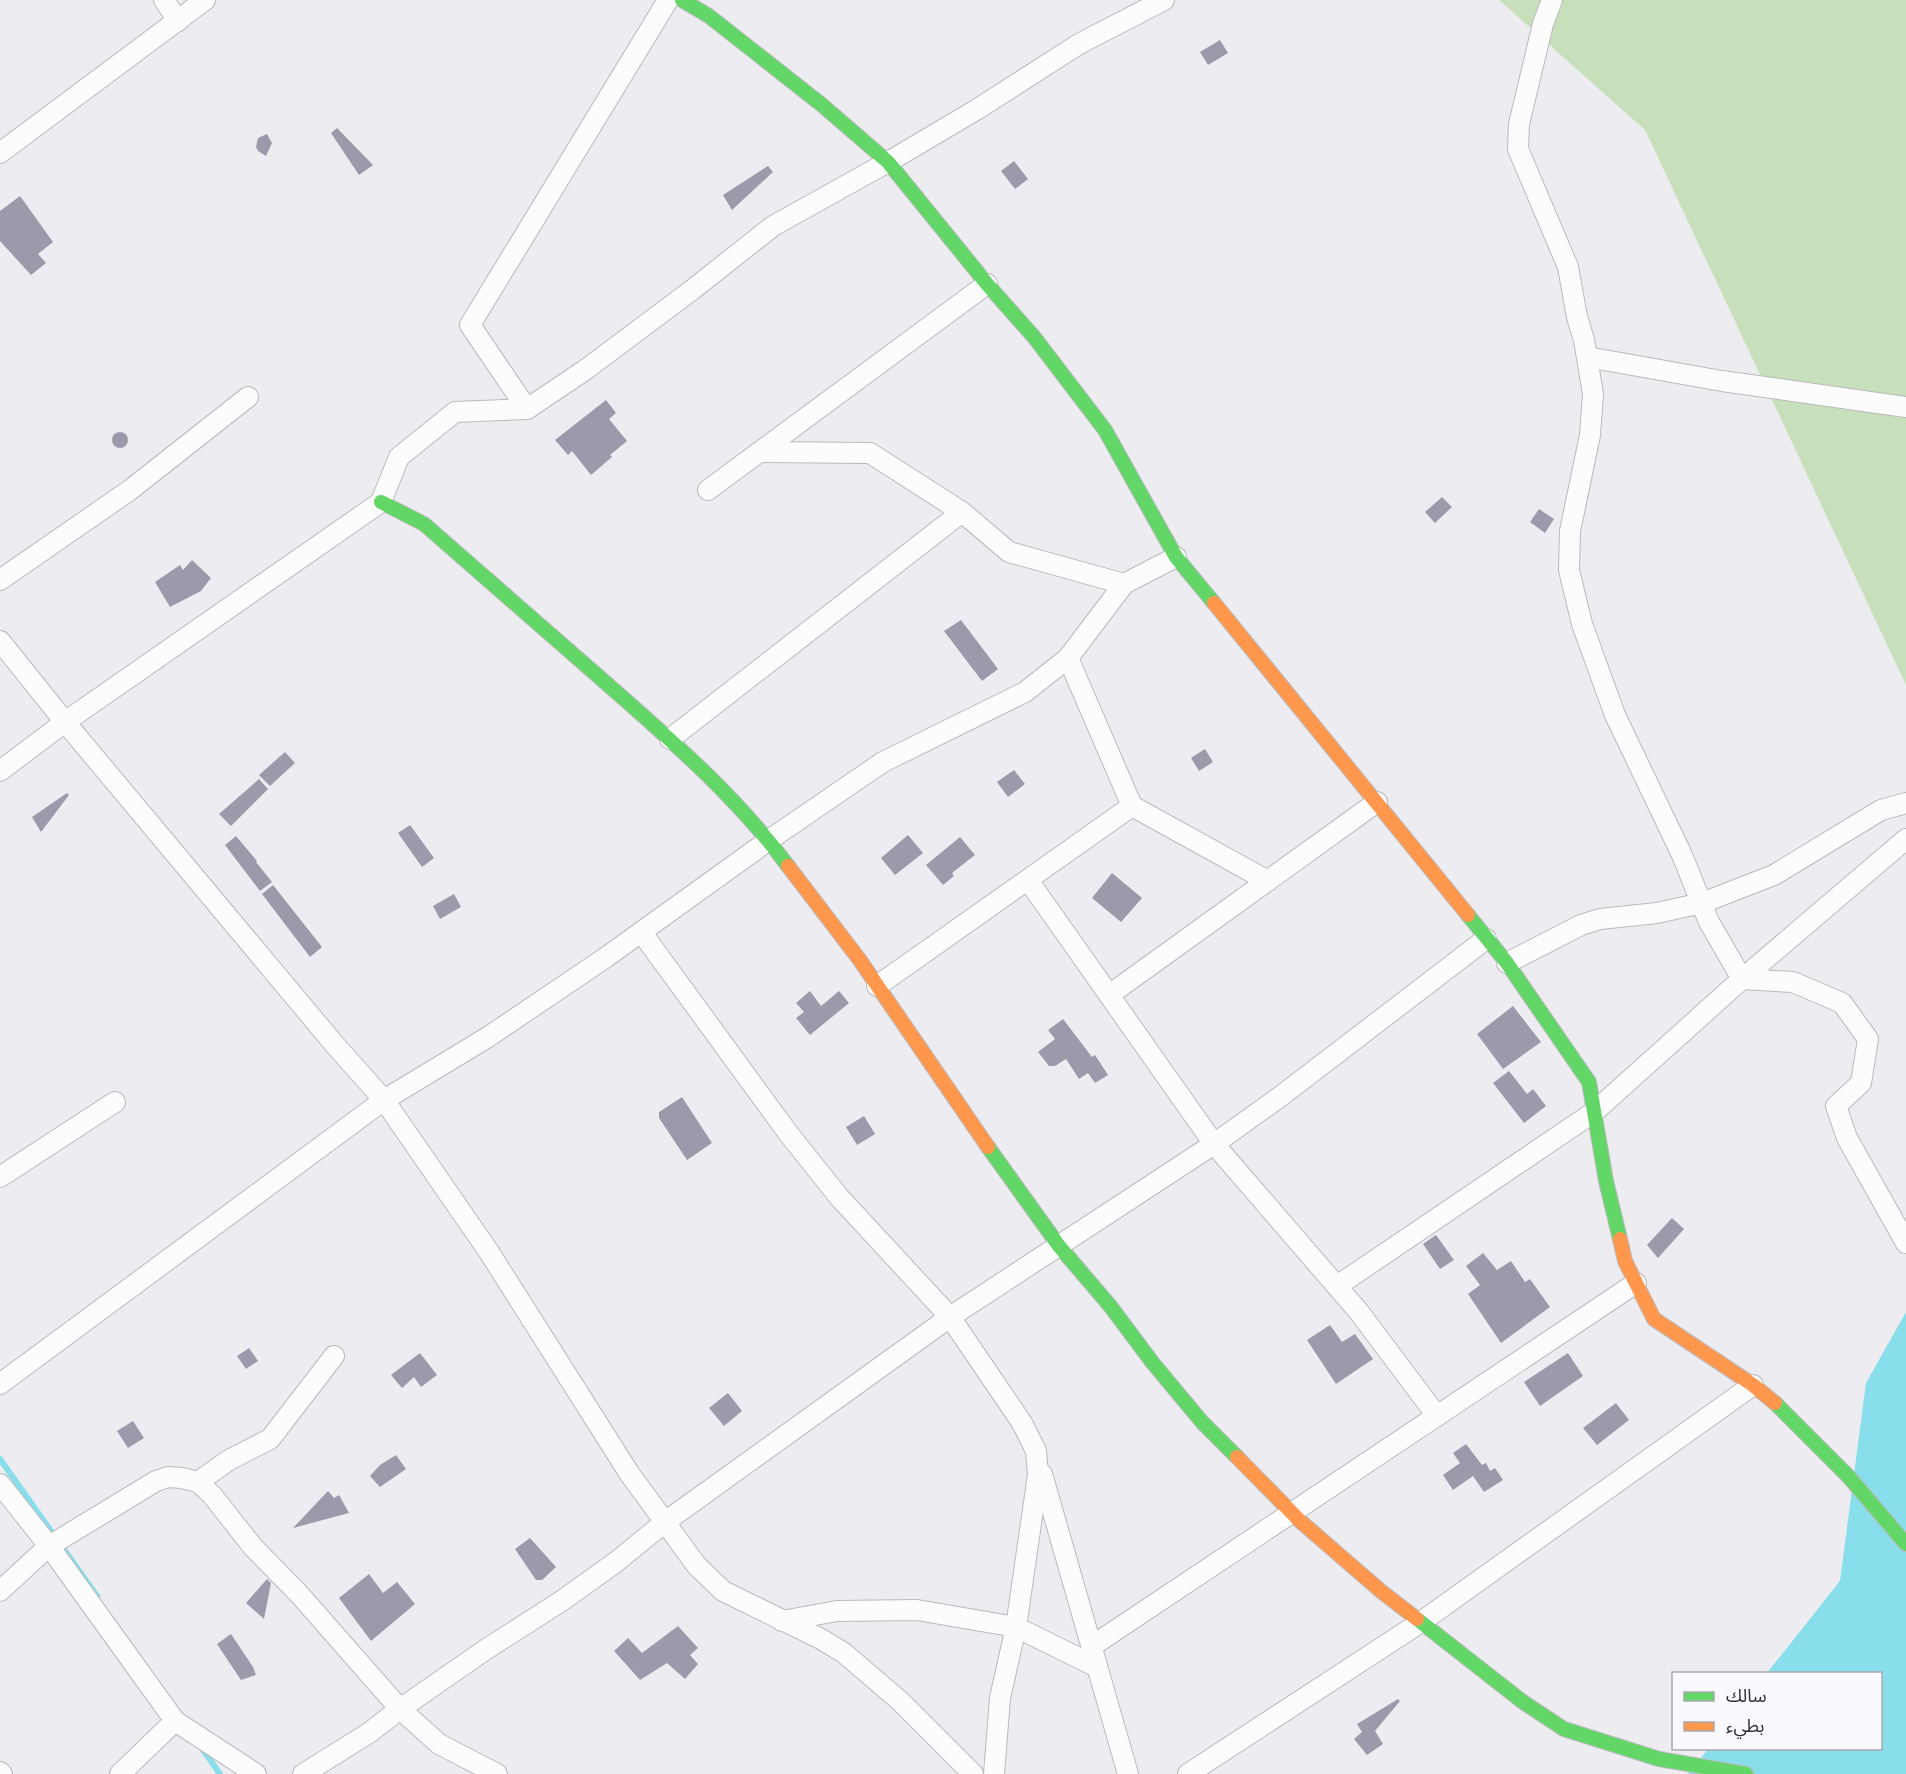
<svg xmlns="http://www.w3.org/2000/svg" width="1906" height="1774" font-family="'Playfair Display','Noto Sans Arabic',serif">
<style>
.green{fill:#c7e0bb}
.water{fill:#88deea}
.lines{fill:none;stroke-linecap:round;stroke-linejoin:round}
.stream{stroke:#88deea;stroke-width:6}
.building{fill:#9c9aaa}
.street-casing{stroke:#bababe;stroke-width:22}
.fast-casing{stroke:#bababe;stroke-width:16}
.slow-casing{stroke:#bababe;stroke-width:16}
.street{stroke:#fcfcfd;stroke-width:20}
.fast{stroke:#63d668;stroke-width:14}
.slow{stroke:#ff974d;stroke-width:14}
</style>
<rect width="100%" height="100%" fill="#ededf1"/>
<!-- green -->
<path class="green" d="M1499,0H1906V685L1645,130Z"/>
<!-- water -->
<path class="water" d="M1906,1312V1774H1688L1708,1749L1880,1748V1674L1767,1673L1840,1581L1866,1383Z"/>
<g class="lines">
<!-- stream -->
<g class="stream">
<path d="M0,1459L97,1596"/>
<path d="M201,1747L220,1774"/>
</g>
</g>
<!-- building -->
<g class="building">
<path d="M1220,40L1228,53L1208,65L1200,52Z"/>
<path d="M337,128L373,165L359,175L331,133Z"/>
<path d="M267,134L272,143L266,156L258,151L256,147L258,138Z"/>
<path d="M1014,161L1028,179L1015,189L1001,171Z"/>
<path d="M768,166L773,172L732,210L723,195Z"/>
<path d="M20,196L53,242L38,254L46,263L31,275L0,241V211Z"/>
<path d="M606,400L616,413L609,419L627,441L610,455L612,457L591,475L572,451L568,455L555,440Z"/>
<circle cx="120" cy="440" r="8"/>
<path d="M1442,497L1452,507L1435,523L1425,512Z"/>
<path d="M1539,509L1554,519L1545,533L1530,522Z"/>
<path d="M192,560L211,578L201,591L170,607L155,582L180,565L183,570Z"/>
<path d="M961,620L998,669L982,681L944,631Z"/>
<path d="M1205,749L1213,762L1199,771L1191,758Z"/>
<path d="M285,752L295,763L270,786L259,775Z"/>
<path d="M1014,770L1025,784L1008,797L997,782Z"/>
<path d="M259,779L268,789L231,826L219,814Z"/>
<path d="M67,793L69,795L41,832L32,817Z"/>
<path d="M410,825L434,858L422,867L398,833Z"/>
<path d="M908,835L923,853L895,875L881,858Z"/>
<path d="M236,836L257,861L256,862L272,882L260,891L225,845Z"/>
<path d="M960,837L975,855L952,873L954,876L943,885L926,865Z"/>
<path d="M1112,873L1142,898L1121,922L1092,898Z"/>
<path d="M273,885L322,947L310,957L262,894Z"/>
<path d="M454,894L461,907L440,919L433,906Z"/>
<path d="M810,991L821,1006L839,991L849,1003L810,1035L796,1018L804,1012L796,1003Z"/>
<path d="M1513,1006L1541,1042L1503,1069L1477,1034Z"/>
<path d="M1063,1019L1092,1057L1095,1055L1108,1075L1095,1083L1088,1073L1079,1079L1066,1059L1055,1066H1049L1038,1052L1055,1039L1048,1030Z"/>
<path d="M1509,1071L1527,1094L1533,1089L1546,1106L1524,1123L1493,1083Z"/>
<path d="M682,1097L712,1143L687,1160L659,1118V1112Z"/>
<path d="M864,1116L875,1134L857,1145L846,1127Z"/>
<path d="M1672,1218L1684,1229L1658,1258L1647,1245Z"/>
<path d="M1436,1235L1454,1260L1440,1269L1423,1244Z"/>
<path d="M1483,1253L1497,1270L1511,1261L1525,1282L1530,1279L1550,1307L1501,1343L1468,1294L1480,1285L1466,1266Z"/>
<path d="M1330,1325L1342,1342L1355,1334L1373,1359L1336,1384L1307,1340Z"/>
<path d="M249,1348L258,1361L246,1369L237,1356Z"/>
<path d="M420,1353L437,1375L421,1387L414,1377L402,1388L391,1375Z"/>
<path d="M1568,1353L1583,1376L1540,1406L1524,1382Z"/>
<path d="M728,1393L742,1411L724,1426L709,1408Z"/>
<path d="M1616,1403L1629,1420L1597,1445L1583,1428Z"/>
<path d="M133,1421L144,1438L128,1448L117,1431Z"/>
<path d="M1466,1444L1482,1465L1486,1463L1490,1471L1495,1468L1503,1480L1484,1492L1473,1476L1453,1490L1443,1475L1460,1463L1453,1453Z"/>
<path d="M396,1455L406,1469L380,1487L370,1476L380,1465Z"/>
<path d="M328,1491L334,1498L339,1495L349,1513L293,1528Z"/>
<path d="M530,1538L556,1567L542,1580H536L515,1549Z"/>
<path d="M369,1574L383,1593L397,1582L415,1604L371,1641L339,1598Z"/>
<path d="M267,1579L271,1583L264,1619L246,1603Z"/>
<path d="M678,1626L698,1648L690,1655L698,1664L685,1679L667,1663L640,1680L614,1651L628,1638L642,1653Z"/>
<path d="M231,1634L253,1667L256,1675L241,1680L217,1644Z"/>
<path d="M1398,1699L1400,1701L1375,1731L1383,1744L1367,1755L1354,1739L1362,1732L1357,1724Z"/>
</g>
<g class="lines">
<!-- street casing -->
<g class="street-casing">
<g id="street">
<path d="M164,0L178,21"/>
<path d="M1552,0L1543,24L1519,124L1518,149L1568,267L1577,317L1584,340L1593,394L1590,435L1570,531L1569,570L1582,624L1615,715L1682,855L1709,922L1742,979L1793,982L1842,1003L1868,1039L1861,1083L1836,1106L1847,1138L1906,1243"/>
<path d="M0,153L205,0"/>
<path d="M1587,357L1722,381L1906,407"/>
<path d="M527,409L470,325L668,0"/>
<path d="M759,452L870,453L962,512L1009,552L1124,584"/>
<path d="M708,490L987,284"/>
<path d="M0,580L130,490L248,397"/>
<path d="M0,641L65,722L335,1045L384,1100L489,1252L629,1473L697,1566L723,1591L821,1639L844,1653L900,1701L973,1774"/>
<path d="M1068,658L1132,806L1268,881"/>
<path d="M670,739L962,512"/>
<path d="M0,771L65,722L381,502L399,457L455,412L527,409L585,370L692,290L773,226L888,162L976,110L1079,44L1164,0"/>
<path d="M1028,880L1214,1144L1359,1312L1437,1416"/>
<path d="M642,933L788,1133L839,1197L950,1317L1022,1423L1036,1451L1038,1475L1016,1627L1000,1698L994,1774"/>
<path d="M1507,963L1581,925L1600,919L1657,913L1702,903L1774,875L1881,810L1906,803"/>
<path d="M877,986L1132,806"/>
<path d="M1109,995L1377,802"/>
<path d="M0,1177L115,1102"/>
<path d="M1337,1286L1594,1112L1742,979L1906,839"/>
<path d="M0,1384L384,1100L488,1037L605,958L769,840L883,762L1025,692L1068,658L1124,584L1176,557"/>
<path d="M1042,1474L1128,1774"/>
<path d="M198,1482L229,1460L270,1439L334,1356"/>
<path d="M0,1484L49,1546L175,1721"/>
<path d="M0,1591L49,1546L156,1481L168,1477L182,1478L198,1482L212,1495L253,1547L299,1594L400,1709L485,1650L563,1600L616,1562L665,1522L950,1317L1214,1144L1281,1096L1486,939"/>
<path d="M782,1621L837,1611L917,1610L1016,1627L1097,1667"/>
<path d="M1092,1646L1636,1283"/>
<path d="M0,1772L2,1774"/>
<path d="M120,1774L175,1721L256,1774"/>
<path d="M303,1774L369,1733L400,1709L439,1744L497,1774"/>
<path d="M1188,1774L1421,1622L1753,1385"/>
</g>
</g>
<!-- fast casing -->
<g class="fast-casing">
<g id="fast">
<path d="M682,0L709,16L822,105L888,162L987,284L1034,337L1105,430L1176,557L1214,603"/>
<path d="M381,502L424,524C485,577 545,630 606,683C671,740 736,796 788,866"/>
<path d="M1468,915L1507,963L1589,1082L1606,1181L1620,1239"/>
<path d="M988,1147L1059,1246L1111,1307L1152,1362L1202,1422L1237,1457"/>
<path d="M1775,1403L1849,1477L1906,1544"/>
<path d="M1417,1619L1523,1702L1564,1729L1659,1759L1746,1774"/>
</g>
</g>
<!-- slow casing -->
<g class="slow-casing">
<g id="slow">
<path d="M1214,603L1468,915"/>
<path d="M788,866L859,959L988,1147"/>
<path d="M1620,1239L1625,1261L1654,1319L1753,1385L1775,1403"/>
<path d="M1237,1457L1300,1521L1382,1592L1417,1619"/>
</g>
</g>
<!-- street -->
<use href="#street" class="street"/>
<!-- fast -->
<use href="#fast" class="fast"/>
<!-- slow -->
<use href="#slow" class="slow"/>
</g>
<!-- legend -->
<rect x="1672" y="1672" width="210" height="78" fill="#f9f9ff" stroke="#a9a9ad" stroke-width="1.5"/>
<rect x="1684" y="1692" width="30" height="9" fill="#63d668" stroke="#a9a9ad" stroke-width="1.5"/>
<text x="1726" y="1702" font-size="18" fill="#303033">سالك</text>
<rect x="1684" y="1722" width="30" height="9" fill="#ff974d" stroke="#a9a9ad" stroke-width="1.5"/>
<text x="1726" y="1732" font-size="18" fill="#303033">بطيء</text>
</svg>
